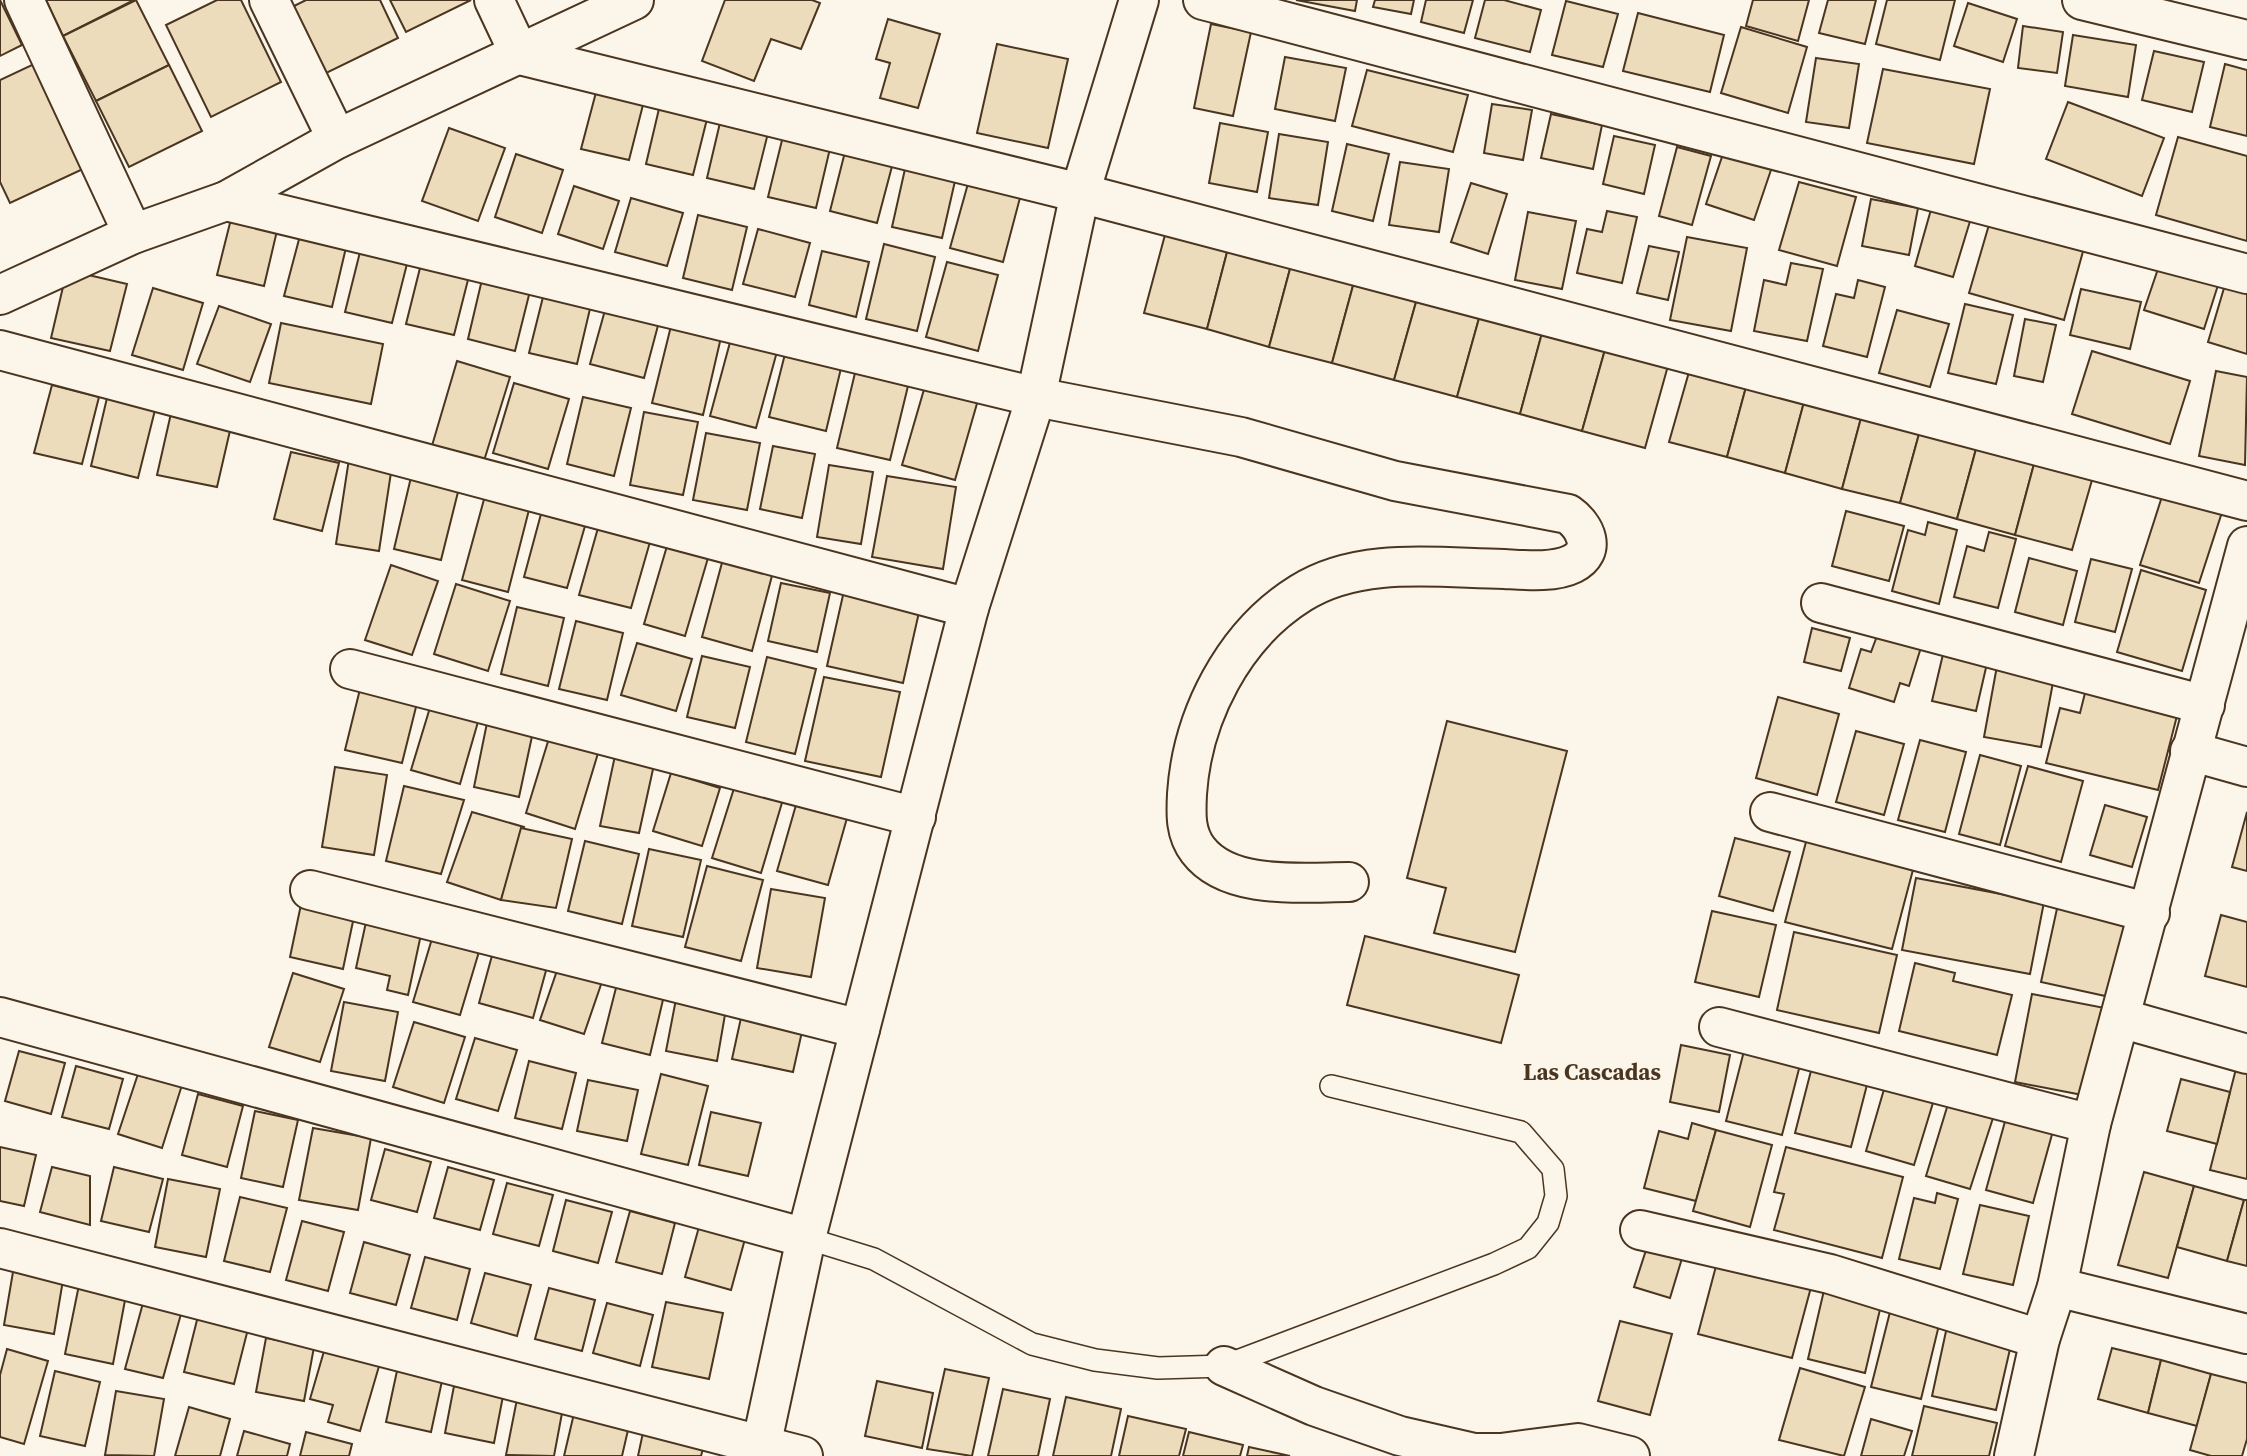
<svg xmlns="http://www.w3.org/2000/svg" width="2247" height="1456" font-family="'Source Serif 4',serif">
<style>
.building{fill:#ecdcbc;stroke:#4a3520;stroke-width:2}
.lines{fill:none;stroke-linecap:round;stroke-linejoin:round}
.lane-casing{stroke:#4a3520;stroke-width:24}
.street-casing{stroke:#4a3520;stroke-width:42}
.lane{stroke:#fbf6e9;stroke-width:21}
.street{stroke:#fbf6e9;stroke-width:38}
.labels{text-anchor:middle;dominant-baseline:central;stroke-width:5;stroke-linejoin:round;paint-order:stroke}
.neighbourhood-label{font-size:23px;font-weight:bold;fill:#4a3520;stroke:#fbf6e9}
</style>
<rect width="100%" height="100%" fill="#fbf6e9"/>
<!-- building -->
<g class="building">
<path d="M0,0L22,45L0,56Z"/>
<path d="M46,0H134L63,36Z"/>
<path d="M136,0L169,65L96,101L63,36Z"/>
<path d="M217,0H241L281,82L211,117L166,25Z"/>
<path d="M306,0H380L398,38L318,77L286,10Z"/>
<path d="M390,0H471L406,32Z"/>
<path d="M725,0H812L820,3L801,49L771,39L754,81L702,61Z"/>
<path d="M1296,0H1357L1355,11Z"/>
<path d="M1375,0H1414L1411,14L1373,7Z"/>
<path d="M1426,0H1473L1464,33L1421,22Z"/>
<path d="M1485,0H1504L1541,10L1530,52L1475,38Z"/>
<path d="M1753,0H1809L1798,41L1746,26Z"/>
<path d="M1828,0H1876L1865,44L1819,33Z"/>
<path d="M1887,0H1955L1940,60L1876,44Z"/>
<path d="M1566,1L1618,14L1603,67L1552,55Z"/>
<path d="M1968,3L2017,19L2003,62L1954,46Z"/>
<path d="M1638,13L1724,35L1710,92L1623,71Z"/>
<path d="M888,19L940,34L918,108L880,98L890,63L876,59Z"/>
<path d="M1211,24L1251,32L1233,116L1194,108Z"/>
<path d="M2023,26L2063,32L2057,73L2018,68Z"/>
<path d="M1741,27L1807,47L1788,113L1721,93Z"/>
<path d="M2073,35L2136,45L2128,97L2065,86Z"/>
<path d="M997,44L1068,59L1048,148L977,133Z"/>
<path d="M2154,51L2204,62L2192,112L2142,100Z"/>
<path d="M1285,57L1346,68L1335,121L1275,109Z"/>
<path d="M1816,58L1859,64L1849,128L1806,122Z"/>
<path d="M34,64L83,169L10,203L0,182V80Z"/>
<path d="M2225,64L2247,70V136L2210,127Z"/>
<path d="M169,65L202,131L129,167L96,101Z"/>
<path d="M1883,69L1990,89L1974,164L1867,143Z"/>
<path d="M1367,70L1468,95L1453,152L1352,126Z"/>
<path d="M599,81L646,93L629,160L581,149Z"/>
<path d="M662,96L710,107L693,175L646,164Z"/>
<path d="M2068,102L2164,138L2142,196L2046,159Z"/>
<path d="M1492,104L1532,110L1523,160L1484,153Z"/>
<path d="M723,110L771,121L754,189L707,178Z"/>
<path d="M1551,114L1602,125L1593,169L1541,158Z"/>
<path d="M1220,123L1268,132L1257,192L1209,183Z"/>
<path d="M449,128L505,148L478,221L422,201Z"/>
<path d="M785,128L832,140L816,208L768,197Z"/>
<path d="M1279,134L1328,142L1318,205L1269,198Z"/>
<path d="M1614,136L1655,145L1644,194L1603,184Z"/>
<path d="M2178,137L2247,156V241L2156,215Z"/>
<path d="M847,144L895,155L877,223L830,211Z"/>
<path d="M1347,144L1389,154L1373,221L1332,211Z"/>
<path d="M1677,147L1711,156L1692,225L1659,216Z"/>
<path d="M1724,151L1772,167L1754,220L1706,204Z"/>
<path d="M516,154L563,170L542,233L495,217Z"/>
<path d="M1400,162L1449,169L1439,232L1389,225Z"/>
<path d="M905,169L955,181L942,238L892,227Z"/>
<path d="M969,180L1021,194L1003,262L950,248Z"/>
<path d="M1799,182L1856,197L1837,266L1779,250Z"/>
<path d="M1471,183L1507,194L1488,254L1451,242Z"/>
<path d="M574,186L619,201L603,249L558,234Z"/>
<path d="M631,198L683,213L667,266L615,252Z"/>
<path d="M1871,199L1918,208L1909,255L1862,246Z"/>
<path d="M1932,206L1971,218L1953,277L1915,266Z"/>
<path d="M234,207L280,218L264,286L217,275Z"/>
<path d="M1607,211L1637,217L1622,283L1577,273L1587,229L1602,232Z"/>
<path d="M1993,211L2087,237L2064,320L1969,293Z"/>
<path d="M1528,212L1576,221L1562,289L1515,280Z"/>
<path d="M698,215L747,227L732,290L683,278Z"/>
<path d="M1169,220L1231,237L1207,329L1144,313Z"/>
<path d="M302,228L348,239L332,307L284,296Z"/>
<path d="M758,229L810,243L795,297L743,284Z"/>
<path d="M1231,237L1294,254L1269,347L1207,329Z"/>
<path d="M1687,237L1747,248L1731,331L1670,320Z"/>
<path d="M362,244L409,256L392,323L345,312Z"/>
<path d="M884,244L935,257L917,331L866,319Z"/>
<path d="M1649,246L1679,252L1668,300L1637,293Z"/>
<path d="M822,251L869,262L856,317L809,305Z"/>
<path d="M1294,254L1357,271L1332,363L1269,347Z"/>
<path d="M423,256L471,268L454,335L406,324Z"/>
<path d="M947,262L998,275L978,351L926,337Z"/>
<path d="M1791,263L1823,269L1807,341L1754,331L1764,280L1786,285Z"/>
<path d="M2160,263L2219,282L2204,329L2144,310Z"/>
<path d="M67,270L127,284L110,351L51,338Z"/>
<path d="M484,271L532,283L515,351L468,339Z"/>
<path d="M1357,271L1420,288L1394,380L1332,363Z"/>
<path d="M2227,278L2247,284V354L2208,342Z"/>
<path d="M1858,280L1885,287L1867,357L1823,346L1836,294L1854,298Z"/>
<path d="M546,285L593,296L577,364L529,353Z"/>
<path d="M153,288L203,303L183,370L132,355Z"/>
<path d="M1420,288L1483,304L1457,397L1394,380Z"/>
<path d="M2081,289L2141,302L2130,349L2070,335Z"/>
<path d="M607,303L660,318L644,378L590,364Z"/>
<path d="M1483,304L1545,322L1520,414L1457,397Z"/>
<path d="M1965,304L2013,315L1996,384L1948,373Z"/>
<path d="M219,306L271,324L250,382L197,364Z"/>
<path d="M1897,310L1949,324L1930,387L1879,373Z"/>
<path d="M2025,319L2056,325L2043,382L2014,376Z"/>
<path d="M672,322L722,333L703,415L652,403Z"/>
<path d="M1545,322L1608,339L1582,431L1520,414Z"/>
<path d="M281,323L383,344L371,404L269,383Z"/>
<path d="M732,335L778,348L756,428L710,416Z"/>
<path d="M1608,339L1671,355L1645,448L1582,431Z"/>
<path d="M786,350L842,364L826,431L769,417Z"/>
<path d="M2092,351L2190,381L2170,444L2072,414Z"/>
<path d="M457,361L510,377L483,464L431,449Z"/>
<path d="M2216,371L2247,377L2245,465L2199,456Z"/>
<path d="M1689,372L1746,387L1727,457L1669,442Z"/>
<path d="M855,373L908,386L890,460L837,448Z"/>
<path d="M514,383L569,399L548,469L493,453Z"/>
<path d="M52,385L99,397L82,464L34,453Z"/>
<path d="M925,386L978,400L955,480L902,465Z"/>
<path d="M1746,387L1804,402L1785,473L1727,457Z"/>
<path d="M583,397L631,408L614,476L567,464Z"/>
<path d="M107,398L155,410L138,478L91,466Z"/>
<path d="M1804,402L1861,418L1842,489L1785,473Z"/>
<path d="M172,409L232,422L217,487L157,475Z"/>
<path d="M644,412L698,422L683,495L630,485Z"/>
<path d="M1861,418L1919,434L1900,503L1842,489Z"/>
<path d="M706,433L760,443L747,510L693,500Z"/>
<path d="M1919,434L1976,449L1957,519L1900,503Z"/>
<path d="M773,446L815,454L802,518L760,509Z"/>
<path d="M1976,449L2034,464L2015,535L1957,519Z"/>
<path d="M291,452L339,463L322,531L274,519Z"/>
<path d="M349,459L392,466L379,551L336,544Z"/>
<path d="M2034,464L2092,480L2072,550L2015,535Z"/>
<path d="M829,465L873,472L861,544L817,537Z"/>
<path d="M412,473L460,484L441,560L394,549Z"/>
<path d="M887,476L956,487L943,569L872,557Z"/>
<path d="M2166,484L2225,503L2199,583L2140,565Z"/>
<path d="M486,492L531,502L508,592L462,580Z"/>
<path d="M1846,511L1904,526L1889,581L1832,566Z"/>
<path d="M541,514L585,526L567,588L524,577Z"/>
<path d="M1928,522L1957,530L1939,604L1892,591L1908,530L1925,535Z"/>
<path d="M598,528L650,542L631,608L579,595Z"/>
<path d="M1989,532L2016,539L1998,608L1954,597L1967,546L1984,551Z"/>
<path d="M667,546L708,558L685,636L644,624Z"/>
<path d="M2029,558L2077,571L2063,625L2015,612Z"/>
<path d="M723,559L773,572L752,651L702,637Z"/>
<path d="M2091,559L2132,569L2115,632L2075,622Z"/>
<path d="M391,565L438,581L412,655L365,640Z"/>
<path d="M2141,570L2206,590L2182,671L2117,652Z"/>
<path d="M846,582L922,599L903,683L827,666Z"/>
<path d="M781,583L830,593L817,652L768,641Z"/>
<path d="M456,584L510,601L488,671L434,654Z"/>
<path d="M517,607L564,618L548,686L501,674Z"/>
<path d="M576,621L623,633L607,700L559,689Z"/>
<path d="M1812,628L1850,638L1841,671L1804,662Z"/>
<path d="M1880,628L1923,641L1909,686L1900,683L1894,702L1849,688L1861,649L1871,652Z"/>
<path d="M637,643L692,659L676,711L621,695Z"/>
<path d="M1944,650L1988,659L1976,711L1932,701Z"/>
<path d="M702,656L750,667L735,728L687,717Z"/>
<path d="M767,657L816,669L795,754L746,742Z"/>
<path d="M1997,666L2054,677L2041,747L1984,737Z"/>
<path d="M824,677L900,692L881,777L805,761Z"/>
<path d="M362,681L419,695L402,763L345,750Z"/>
<path d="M2087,685L2179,708L2158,790L2046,763L2060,708L2080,713Z"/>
<path d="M1778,697L1839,714L1817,795L1756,778Z"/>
<path d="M432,701L480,715L460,784L411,770Z"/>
<path d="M488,718L534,727L519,797L474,787Z"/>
<path d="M1447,721L1567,751L1515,952L1434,933L1446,888L1407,878Z"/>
<path d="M1856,731L1904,744L1884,815L1836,802Z"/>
<path d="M550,735L599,750L575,829L526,813Z"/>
<path d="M1920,740L1966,752L1945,832L1898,820Z"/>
<path d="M616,751L655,760L639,833L600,826Z"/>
<path d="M1980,755L2021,766L2000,845L1959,834Z"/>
<path d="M2028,766L2083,781L2061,862L2005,846Z"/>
<path d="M335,767L387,775L374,855L322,847Z"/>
<path d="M671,773L720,788L702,846L653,831Z"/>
<path d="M736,782L784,796L761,873L712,858Z"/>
<path d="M404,786L464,800L441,874L386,861Z"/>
<path d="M798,798L849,811L828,885L777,871Z"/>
<path d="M2105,805L2147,817L2132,867L2090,855Z"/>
<path d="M472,812L524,827L501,900L447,882Z"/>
<path d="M2247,812V871L2232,867Z"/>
<path d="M521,828L572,839L556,908L501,900Z"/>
<path d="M1735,838L1790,852L1773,911L1719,896Z"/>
<path d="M1807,838L1914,866L1892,949L1785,922Z"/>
<path d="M585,841L639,854L622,924L568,911Z"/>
<path d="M649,849L701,860L683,937L632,926Z"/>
<path d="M707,866L763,880L741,961L685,947Z"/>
<path d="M1916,878L2044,902L2030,974L1902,950Z"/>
<path d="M771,889L825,898L811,977L757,968Z"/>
<path d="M303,895L356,907L343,969L290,957Z"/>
<path d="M2058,904L2136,921L2119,999L2041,982Z"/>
<path d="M1712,911L1776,925L1759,997L1695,982Z"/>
<path d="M368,913L423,925L408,995L387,990L390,976L356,968Z"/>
<path d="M2221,915L2247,922V987L2205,976Z"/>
<path d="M434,932L481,945L460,1015L413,1002Z"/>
<path d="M1794,932L1897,955L1879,1033L1777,1010Z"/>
<path d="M1365,936L1519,975L1501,1043L1347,1005Z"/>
<path d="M496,941L550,956L533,1018L479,1003Z"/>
<path d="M561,959L605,973L584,1034L540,1020Z"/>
<path d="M1915,963L1955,973L1953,981L2012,995L1997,1055L1899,1031Z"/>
<path d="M293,973L344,989L320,1062L269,1047Z"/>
<path d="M619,976L666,987L650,1055L602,1043Z"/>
<path d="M677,994L727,1003L717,1061L666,1051Z"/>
<path d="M2032,994L2115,1010L2098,1098L2015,1082Z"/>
<path d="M344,1002L398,1012L385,1081L331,1071Z"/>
<path d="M744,1004L805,1018L793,1072L732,1059Z"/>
<path d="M414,1022L465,1037L444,1103L393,1087Z"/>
<path d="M475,1038L517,1050L498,1111L456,1099Z"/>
<path d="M1681,1045L1730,1055L1719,1112L1670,1102Z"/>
<path d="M19,1051L65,1063L51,1114L5,1101Z"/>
<path d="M1744,1051L1800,1065L1782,1135L1726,1121Z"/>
<path d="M529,1061L576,1073L562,1129L515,1118Z"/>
<path d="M2238,1061L2247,1064V1179L2210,1170Z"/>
<path d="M1813,1063L1869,1077L1851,1147L1795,1133Z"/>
<path d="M76,1066L123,1079L109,1129L62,1117Z"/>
<path d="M139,1071L182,1085L162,1148L118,1134Z"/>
<path d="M661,1074L708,1086L688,1165L641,1154Z"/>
<path d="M1887,1079L1936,1093L1914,1165L1866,1151Z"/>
<path d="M2181,1079L2230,1092L2217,1144L2167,1131Z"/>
<path d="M588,1080L638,1090L627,1141L577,1131Z"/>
<path d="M198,1094L243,1106L227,1167L182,1155Z"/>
<path d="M1948,1104L1993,1118L1970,1189L1926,1176Z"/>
<path d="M2009,1107L2056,1120L2033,1203L1986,1190Z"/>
<path d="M255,1111L298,1120L283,1187L241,1178Z"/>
<path d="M711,1112L761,1123L748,1176L699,1165Z"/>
<path d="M1692,1123L1716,1130L1696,1201L1644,1188L1659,1131L1688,1139Z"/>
<path d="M313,1128L371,1138L358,1210L299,1200Z"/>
<path d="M1716,1130L1772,1145L1750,1227L1693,1211Z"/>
<path d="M0,1147L36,1155L24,1206L0,1201Z"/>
<path d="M1786,1147L1903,1177L1882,1258L1774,1230L1784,1194L1774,1192Z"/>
<path d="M385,1149L431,1162L417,1212L371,1200Z"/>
<path d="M52,1167L90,1176V1225L40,1212Z"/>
<path d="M114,1167L163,1179L149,1232L101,1221Z"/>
<path d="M448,1167L494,1180L480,1230L434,1218Z"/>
<path d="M2144,1172L2194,1186L2168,1278L2118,1265Z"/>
<path d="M168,1179L220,1189L206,1257L155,1247Z"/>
<path d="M507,1183L553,1195L539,1246L493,1234Z"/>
<path d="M2194,1186L2244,1200L2227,1261L2177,1247Z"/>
<path d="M1937,1193L1958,1199L1940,1269L1899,1259L1914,1198L1935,1203Z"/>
<path d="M240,1197L287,1208L270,1272L224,1261Z"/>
<path d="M566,1200L612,1212L598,1263L553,1251Z"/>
<path d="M2244,1200H2247V1266L2227,1261Z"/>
<path d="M1980,1205L2029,1216L2013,1285L1963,1274Z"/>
<path d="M630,1211L675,1223L662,1274L616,1262Z"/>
<path d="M302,1221L344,1232L328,1291L286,1280Z"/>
<path d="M699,1227L745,1239L731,1290L685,1277Z"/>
<path d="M364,1242L410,1255L396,1305L350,1293Z"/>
<path d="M1648,1244L1683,1255L1670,1298L1634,1287Z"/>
<path d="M1720,1251L1814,1276L1792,1358L1698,1334Z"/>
<path d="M425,1257L470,1269L457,1320L411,1308Z"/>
<path d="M14,1266L64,1274L54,1334L4,1325Z"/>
<path d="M485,1273L531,1285L517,1336L471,1323Z"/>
<path d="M79,1285L126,1295L113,1364L65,1354Z"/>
<path d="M1825,1286L1882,1301L1865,1373L1808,1359Z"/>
<path d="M549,1288L595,1300L582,1351L535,1339Z"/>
<path d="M666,1302L723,1313L709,1379L652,1367Z"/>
<path d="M143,1303L181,1314L163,1378L125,1369Z"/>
<path d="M607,1303L653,1315L640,1366L593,1353Z"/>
<path d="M199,1312L249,1325L234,1384L184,1372Z"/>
<path d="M1890,1312L1939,1325L1921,1399L1871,1387Z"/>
<path d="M1620,1321L1672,1334L1650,1415L1598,1401Z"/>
<path d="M1948,1322L2013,1336L1996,1410L1932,1396Z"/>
<path d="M266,1338L314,1347L304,1401L256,1392Z"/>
<path d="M327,1341L382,1356L360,1431L328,1422L333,1405L310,1399Z"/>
<path d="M2112,1348L2161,1360L2148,1413L2098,1399Z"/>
<path d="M7,1349L48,1361L24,1444L0,1437V1375Z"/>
<path d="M400,1357L445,1367L431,1432L386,1422Z"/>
<path d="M2161,1360L2211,1374L2197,1426L2148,1413Z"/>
<path d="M1800,1368L1865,1387L1844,1456L1779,1440Z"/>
<path d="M945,1369L989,1378L972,1456L927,1449Z"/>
<path d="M55,1371L100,1382L85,1446L40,1436Z"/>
<path d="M2211,1374L2247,1383V1439L2242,1456H2211L2190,1450Z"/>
<path d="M877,1381L933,1393L922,1448L865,1436Z"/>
<path d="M454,1386L503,1396L494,1443L445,1433Z"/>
<path d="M519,1389L565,1397L554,1456L506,1455Z"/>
<path d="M1003,1389L1050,1399L1038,1456H988Z"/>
<path d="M116,1391L164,1399L154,1456L105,1455Z"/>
<path d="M1066,1397L1121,1409L1111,1456H1053Z"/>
<path d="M576,1405L631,1417L622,1456H564Z"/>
<path d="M1924,1406L1997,1423L1989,1456H1912Z"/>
<path d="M189,1407L230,1419L220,1456H175Z"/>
<path d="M1128,1416L1186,1429L1179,1456H1119Z"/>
<path d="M1871,1419L1912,1431L1904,1456H1861Z"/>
<path d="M644,1428L705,1441L701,1456H638Z"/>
<path d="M244,1431L290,1444L287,1456H237Z"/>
<path d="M306,1432L352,1444L349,1456H300Z"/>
<path d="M1189,1432L1243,1445L1240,1456H1183Z"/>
<path d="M1249,1447L1290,1456H1247Z"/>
</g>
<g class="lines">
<!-- lane casing -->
<g class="lane-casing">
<path id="lane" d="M806,1238L874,1259L1032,1344L1095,1360L1158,1368L1224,1366L1494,1264L1528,1248L1548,1223L1556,1196L1553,1169L1521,1132L1331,1086"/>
</g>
<!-- street casing -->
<g class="street-casing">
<g id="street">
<path d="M24,0L133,234"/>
<path d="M269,0L337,139"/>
<path d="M494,0L520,55L1080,193L2247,501"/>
<path d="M1203,0L2247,274"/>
<path d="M2082,0L2247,40"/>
<path d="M226,201L1036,397L1241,437L1395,481L1568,514C1585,526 1598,551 1572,564C1554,573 1524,570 1504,569C1438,568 1360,556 1301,593C1233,635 1192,717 1187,794C1186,814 1185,833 1198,850C1229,891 1304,882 1349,882"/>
<path d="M0,295L133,234L226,201L337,139L634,0"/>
<path d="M0,350L969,608"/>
<path d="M1821,603L2205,705"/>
<path d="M350,669L916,817"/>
<path d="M2190,751L2247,767"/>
<path d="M1770,812L2150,913"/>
<path d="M310,890L860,1029"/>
<path d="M0,1017L806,1238"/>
<path d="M2120,1018L2247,1054"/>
<path d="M1719,1027L2091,1124"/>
<path d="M1640,1230L1830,1274L2040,1339"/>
<path d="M0,1248L803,1456"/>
<path d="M2057,1287L2247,1334"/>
<path d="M1224,1366L1314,1406L1400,1436L1474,1453H1501L1578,1443L1630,1456"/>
<path d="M759,1456L806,1238L969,608L1036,397L1080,193L1139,0"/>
<path d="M2014,1456L2040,1339L2057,1287L2091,1124L2247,546"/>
</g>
</g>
<!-- lane -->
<use href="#lane" class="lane"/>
<!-- street -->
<use href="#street" class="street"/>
</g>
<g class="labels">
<!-- neighbourhood labels -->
<g class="neighbourhood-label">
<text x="1592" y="1072">Las Cascadas</text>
</g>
</g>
</svg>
